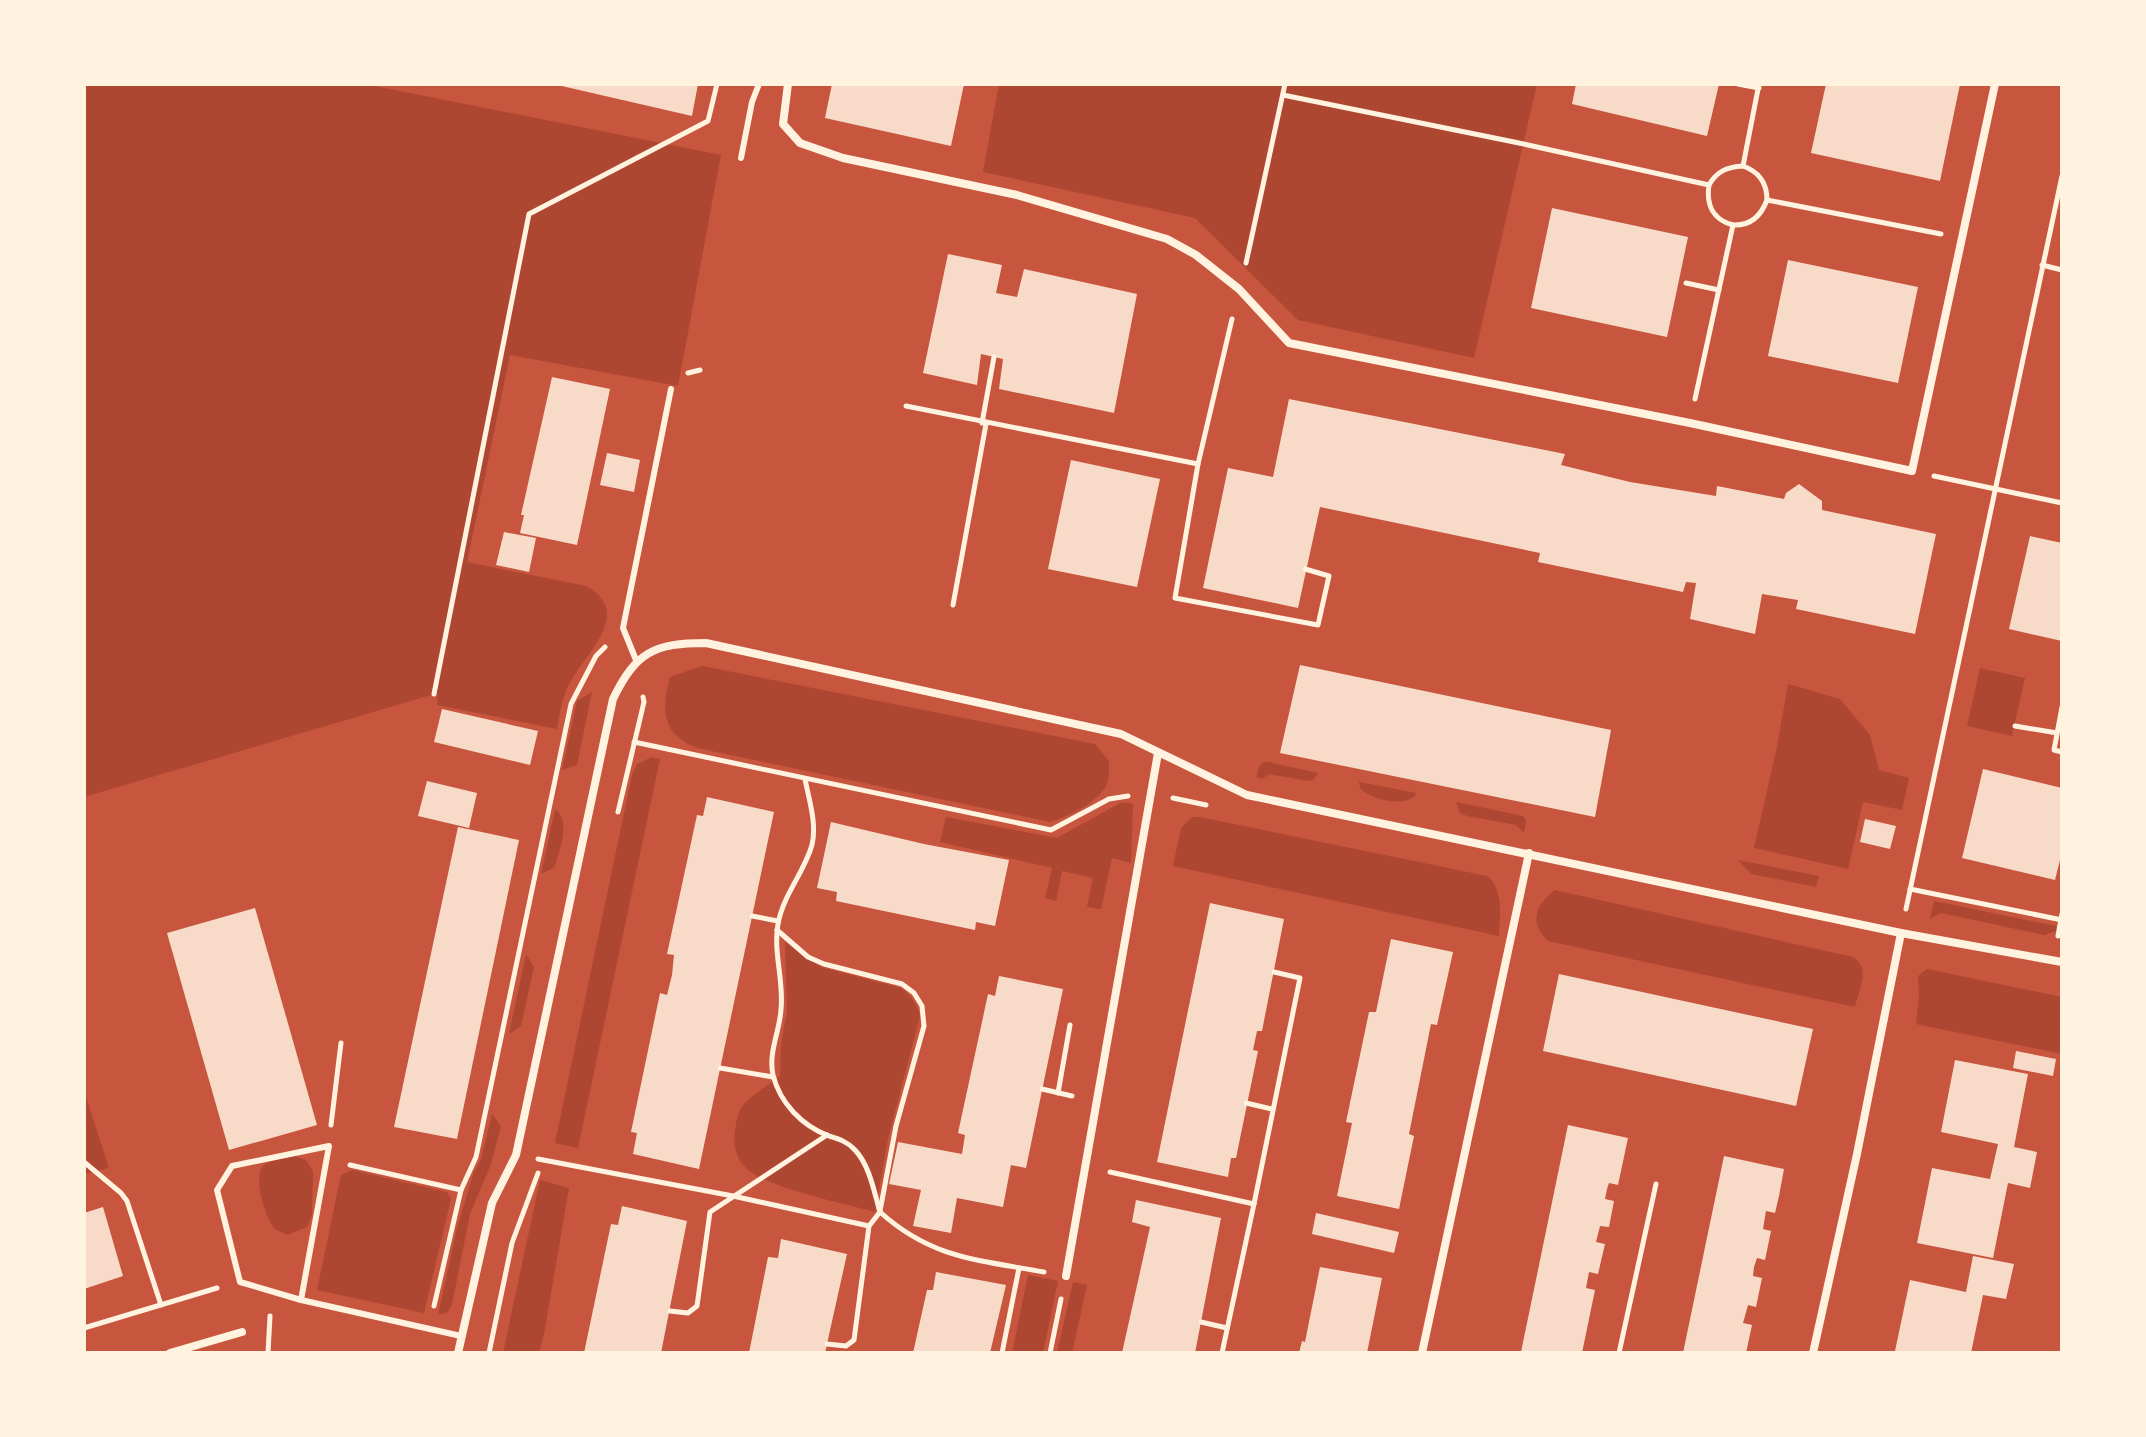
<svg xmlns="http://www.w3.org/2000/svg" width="2146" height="1437" font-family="'Fira Sans',sans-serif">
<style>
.green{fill:#ae4732}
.building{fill:#f7dbc8}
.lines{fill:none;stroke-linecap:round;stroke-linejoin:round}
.path{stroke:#fff3e0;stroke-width:5}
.service{stroke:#fff3e0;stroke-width:6}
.minor{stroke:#fff3e0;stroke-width:8}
</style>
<rect width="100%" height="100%" fill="#c8553d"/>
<!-- green -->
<g class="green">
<path d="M84,84H365L721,155L678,386L510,355L467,562L586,586C634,612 587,652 571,681C562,695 560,713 557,729L437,705L438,693L84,797Z"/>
<path d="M999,84H1537L1474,358L1298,320L1195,218L983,172Z"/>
<path d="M702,666L1095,744L1109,761C1109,767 1109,776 1108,781C1102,801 1068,817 1050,822L697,748C662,735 661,709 670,677Z"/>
<path d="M1980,668L2025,678L2012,736L1967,726Z"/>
<path d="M1788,684L1840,699L1870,735L1879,770L1909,778L1902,810L1863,802L1848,869L1754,848L1777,747Z"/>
<path d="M592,692L577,765L562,770L577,701Z"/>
<path d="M652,757L660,759L578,1148L555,1143L632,775L637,764Z"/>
<path d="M1264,762H1268L1318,773L1313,780L1308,781L1269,774L1262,779L1256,777L1260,765Z"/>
<path d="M1359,782L1417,793C1407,809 1371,800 1360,788Z"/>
<path d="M1122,802L1133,804L1131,863L1112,858L1101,909L1087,907L1093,878L1062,871L1056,901L1045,898L1052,868L940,842L946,817L1057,838Z"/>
<path d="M1456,802L1523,816L1526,821L1524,833L1516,825L1467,816L1460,813Z"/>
<path d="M555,809C572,821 559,850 555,867L541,874Z"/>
<path d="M1192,817H1200L1487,876C1504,889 1500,916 1499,936L1173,866L1181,828Z"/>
<path d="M1738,860L1819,876L1816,887L1751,874Z"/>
<path d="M1555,890L1853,957C1871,968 1859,990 1855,1007L1548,941C1528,922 1536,905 1555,890Z"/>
<path d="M1934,901L2056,926V931L2044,935L1941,913L1930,919Z"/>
<path d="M785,942L821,967L901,988C912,996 916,1003 920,1016L888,1139L875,1212C846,1204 763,1187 745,1167C736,1158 733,1144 735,1132C736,1122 738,1110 745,1103C755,1093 769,1085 780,1076L781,1044L787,1011Z"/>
<path d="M526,954L534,967L521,1026L509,1034Z"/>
<path d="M1927,969L2062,997V1054L1916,1024L1919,997L1918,976Z"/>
<path d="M84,1091L109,1168L84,1174Z"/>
<path d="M492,1114L501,1126L491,1164L470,1214L452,1304L448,1312L438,1315L457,1228L473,1175L481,1159Z"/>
<path d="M295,1156L306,1160L313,1171L312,1215L307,1227L287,1235C287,1235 277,1230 276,1230C265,1220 252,1174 264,1165C272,1159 286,1158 295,1156Z"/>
<path d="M352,1170L447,1192L451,1199L424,1313L317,1290L341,1175Z"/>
<path d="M540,1180L569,1188L544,1334L539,1353H503Z"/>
<path d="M1028,1275L1058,1281L1043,1353H1012Z"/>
<path d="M1073,1282L1087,1285L1072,1353H1057Z"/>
</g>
<!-- building -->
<g class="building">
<path d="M553,84H698L692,116Z"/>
<path d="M832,84H964L951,146L825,118Z"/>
<path d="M1576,84H1719L1707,136L1572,104Z"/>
<path d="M1826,84H1960L1940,181L1811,153Z"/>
<path d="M1552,208L1688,237L1667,337L1531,308Z"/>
<path d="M948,254L1002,265L996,293L1017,297L1024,269L1137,294L1114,413L999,389L1003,359L981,354L977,385L923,373Z"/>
<path d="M1788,260L1918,287L1898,383L1768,356Z"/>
<path d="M552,377L610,389L577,545L520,533L524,515H521Z"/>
<path d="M1289,399L1565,454L1561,465L1630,482L1716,496L1717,486L1784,499L1786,493L1799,484L1822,501V510L1936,534L1915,634L1796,609L1798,600L1762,594L1755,634L1690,619L1696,583L1686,582L1683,592L1538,562L1540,553L1320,507L1298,608L1203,588L1228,468L1273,477Z"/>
<path d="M607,453L640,460L634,492L600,485Z"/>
<path d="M1071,460L1160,479L1137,587L1048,569Z"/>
<path d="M504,532L536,538L529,572L496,565Z"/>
<path d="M2030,536L2062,543V641L2009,629Z"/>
<path d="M1300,665L1611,730L1595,817L1280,753Z"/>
<path d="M442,709L538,731L530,765L434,742Z"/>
<path d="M1983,769L2062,788V852L2055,880L1962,858Z"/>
<path d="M427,781L477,793L469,828L418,816Z"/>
<path d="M707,797L774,812L699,1169L633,1154L637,1133L631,1132L660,993L667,995L672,975L674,955L667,954L697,815L703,816Z"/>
<path d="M1865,819L1896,826L1890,849L1860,842Z"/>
<path d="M831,822L924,844L1009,860L995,926L976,922L975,930L836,901L837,892L817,888Z"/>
<path d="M458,827L519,840L457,1139L394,1127Z"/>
<path d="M1210,903L1284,919L1262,1031H1257L1253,1050L1258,1051L1236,1158H1231L1228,1177L1157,1162Z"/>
<path d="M255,908L317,1125L229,1150L167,933Z"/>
<path d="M1391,939L1453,952L1437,1025L1431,1024L1409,1134L1414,1136L1399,1209L1337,1196L1352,1123L1346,1122L1369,1012H1376Z"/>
<path d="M1559,974L1813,1029L1796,1106L1543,1051Z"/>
<path d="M999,976L1063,989L1026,1168L1011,1165L1003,1207L957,1198L951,1233L913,1226L921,1190L889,1184L898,1142L962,1154L965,1135L958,1133L988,994L995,996Z"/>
<path d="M2016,1051L2056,1059L2053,1076L2013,1068Z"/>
<path d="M1955,1060L2028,1074L2014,1147L2037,1152L2030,1188L2008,1183L1993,1258L1917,1243L1932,1168L1990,1179L1998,1144L1941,1132Z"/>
<path d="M1568,1125L1628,1138L1618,1185L1609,1183L1607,1189L1605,1199L1614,1201L1609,1227L1600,1226L1596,1242L1605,1244L1598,1274L1589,1272L1586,1288L1595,1290L1582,1353H1526L1521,1352Z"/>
<path d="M1724,1156L1784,1169L1779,1196L1775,1213L1766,1211L1763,1229L1771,1231L1765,1260L1757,1258L1754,1267L1753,1276L1762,1278L1756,1307L1748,1305L1743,1323L1752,1325L1746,1353H1683Z"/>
<path d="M1136,1200L1221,1218L1195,1353H1122L1150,1227L1132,1222Z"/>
<path d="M622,1206L687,1221L661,1353H584L611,1224L618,1225Z"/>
<path d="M103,1207L123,1276L84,1289V1213Z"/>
<path d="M1316,1213L1399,1232L1394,1253L1312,1234Z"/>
<path d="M781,1239L847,1254L825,1353H749L768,1257L778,1258Z"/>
<path d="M1973,1256L2014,1264L2006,1299L1983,1295L1971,1353L1895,1351L1910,1280L1966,1292Z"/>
<path d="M1320,1267L1382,1278L1367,1353H1299L1302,1341L1305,1342Z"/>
<path d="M936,1272L1006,1285L990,1353H913L927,1290H933Z"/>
</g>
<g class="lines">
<!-- path -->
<g class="path">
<path d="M1738,84L1759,88"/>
<path d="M1283,95L1519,143L1709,185C1706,205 1713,220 1733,225"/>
<path d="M1743,166C1760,172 1767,184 1767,200L1941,234"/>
<path d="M1709,185C1717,171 1727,167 1743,166L1759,84"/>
<path d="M1246,263L1285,84"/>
<path d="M2042,265L2062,270"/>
<path d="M1686,283L1719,290"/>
<path d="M1232,319L1198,464L1175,598L1318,625L1329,576L1305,569"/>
<path d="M688,373L700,370"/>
<path d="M1695,399L1733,225C1751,226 1761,216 1767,200"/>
<path d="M906,406L1198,464"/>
<path d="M982,423L994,357"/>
<path d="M1934,476L2062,503"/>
<path d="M953,605L986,424"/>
<path d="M434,694L529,214L708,121L717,84"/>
<path d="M2062,707L2054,750L2062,752"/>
<path d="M2015,726L2057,733"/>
<path d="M634,742L1051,830L1109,799L1128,796"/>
<path d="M805,779C809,800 817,823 812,845C804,873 783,895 778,924C773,953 784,980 781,1009C780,1031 768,1052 773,1075C780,1103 802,1126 829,1136C839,1139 848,1142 855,1150C870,1166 874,1192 880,1212"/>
<path d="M1173,798L1206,805"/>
<path d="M618,812L644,702L643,697"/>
<path d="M1910,889L2062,920"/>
<path d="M1906,909L2062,176"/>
<path d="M752,916L778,921"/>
<path d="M777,930L808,957L824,964L902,984L914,993L922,1006L924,1026L896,1126L880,1211"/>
<path d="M2058,936L2062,914"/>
<path d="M720,1068L773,1077"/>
<path d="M1042,1089L1072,1096"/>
<path d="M1058,1093L1070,1025"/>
<path d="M1246,1103L1272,1109"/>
<path d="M331,1125L341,1043"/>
<path d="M538,1159L733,1196L869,1226L880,1212C932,1259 979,1260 1044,1272"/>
<path d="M84,1162L121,1193L127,1201L161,1305"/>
<path d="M350,1165L461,1190"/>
<path d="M1110,1172L1254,1204L1222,1353"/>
<path d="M1254,1204L1300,978L1274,972"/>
<path d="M434,1306L461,1190L476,1157L571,704L596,656L605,647"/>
<path d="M670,1311L688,1313L697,1306L710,1212L827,1135"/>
<path d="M1201,1322L1227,1328"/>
<path d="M84,1328L217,1288"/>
<path d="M827,1344L846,1346L854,1340L869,1226"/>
<path d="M268,1353L270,1316"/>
<path d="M489,1353L512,1243L538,1173"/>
<path d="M1002,1353L1019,1268"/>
<path d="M1050,1353L1061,1299"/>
<path d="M1619,1353L1656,1184"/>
</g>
<!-- service -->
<g class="service">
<path d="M741,158L752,102L759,84"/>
<path d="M636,660L623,628L671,389"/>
<path d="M329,1146L301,1300L240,1282L217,1190L232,1166Z"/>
<path d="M301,1300L461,1336"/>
</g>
<!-- minor -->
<g class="minor">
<path d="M788,84L783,124L800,143L843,158L1017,195L1167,239L1196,255L1239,289L1289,343L1690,423L1912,471L1995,84"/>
<path d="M1066,1276L1158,753"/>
<path d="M170,1353L242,1332"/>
<path d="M458,1353L492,1203L516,1155L613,699C636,652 654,643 706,643L1121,734L1247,795L1901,933L2062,962"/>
<path d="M1422,1353L1529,853"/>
<path d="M1813,1353L1857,1154L1901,933"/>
</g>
</g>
<!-- border -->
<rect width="2146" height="1437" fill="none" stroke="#fff3e0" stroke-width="172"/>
</svg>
